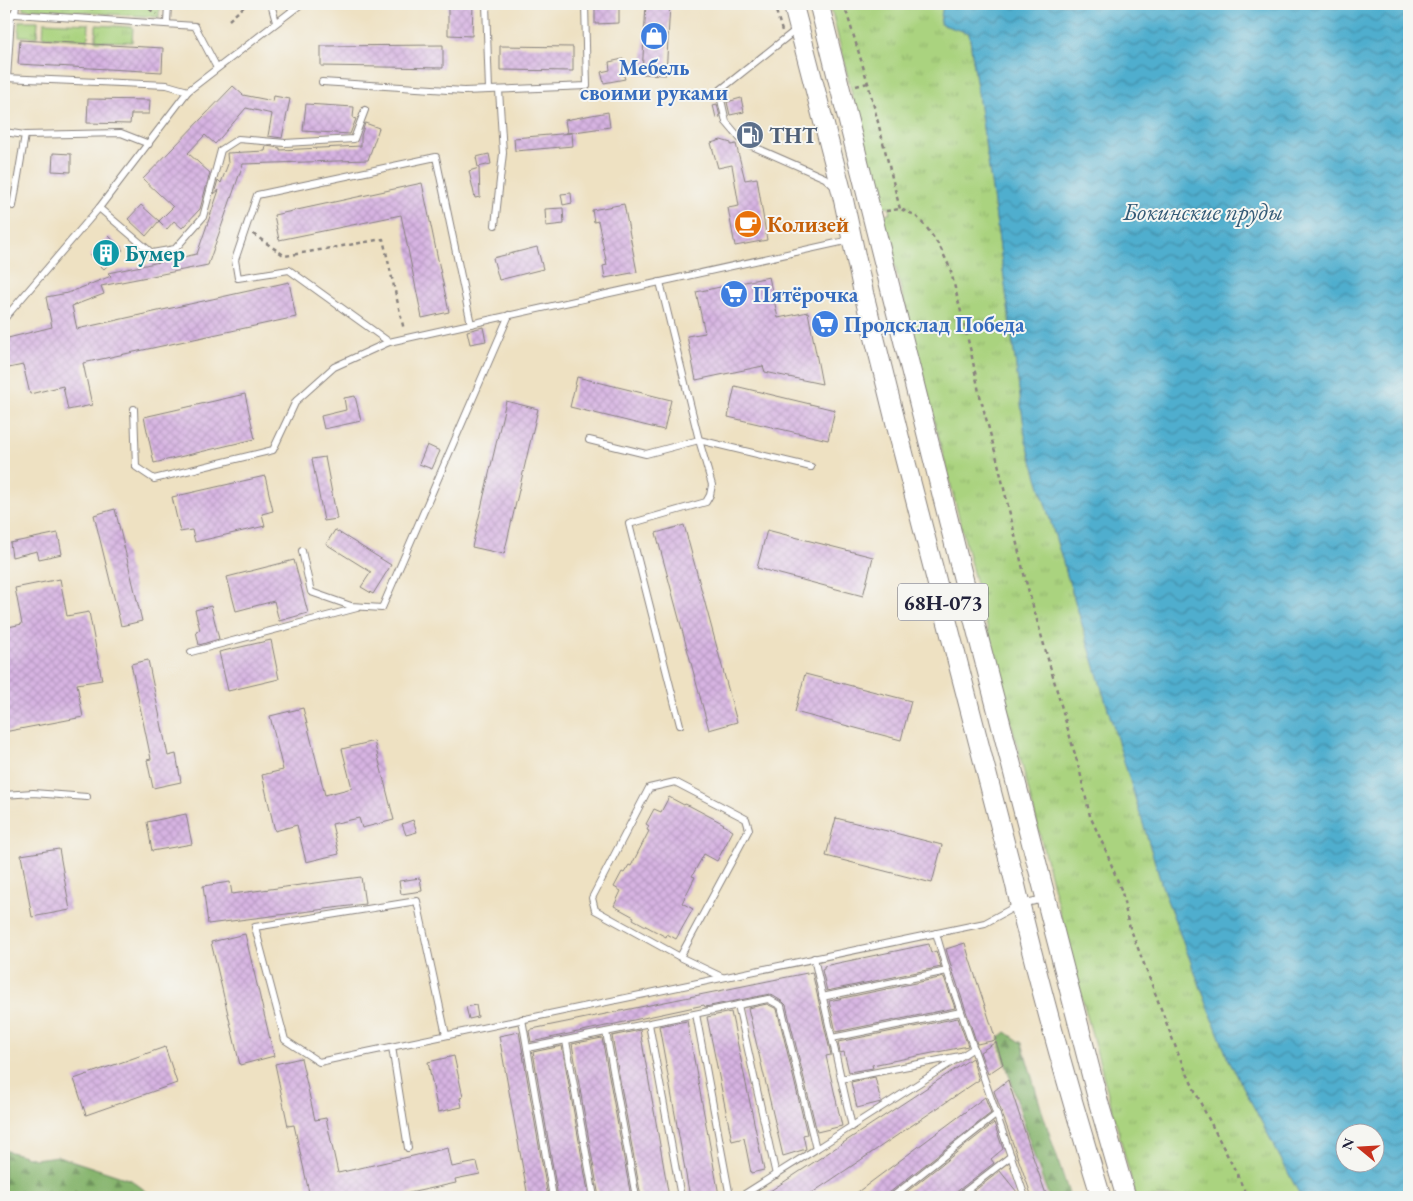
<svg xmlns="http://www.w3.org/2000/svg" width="1413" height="1201" font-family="'EB Garamond',serif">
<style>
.grass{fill:url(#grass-tufts);stroke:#667a5d}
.forest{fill:url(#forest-firs);stroke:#546c54}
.water{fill:url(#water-waves);stroke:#396884;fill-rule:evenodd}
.building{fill:url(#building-cross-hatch)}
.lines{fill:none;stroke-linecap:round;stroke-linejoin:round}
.service-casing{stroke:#88827e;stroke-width:8}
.primary-casing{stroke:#88827e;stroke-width:21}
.path{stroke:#88827e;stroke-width:2.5;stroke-dasharray:4 4;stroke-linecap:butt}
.service{stroke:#fff;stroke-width:6}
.primary{stroke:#fff;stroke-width:19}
.labels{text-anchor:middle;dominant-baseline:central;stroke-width:4;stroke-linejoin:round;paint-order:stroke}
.shield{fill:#f6f6f2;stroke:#626272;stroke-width:1}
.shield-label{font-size:21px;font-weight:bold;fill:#22223b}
.shop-label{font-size:22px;font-weight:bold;fill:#366cbe;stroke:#f6f6f2;text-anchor:start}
.service-label{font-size:22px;font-weight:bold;fill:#4e5e75;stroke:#f6f6f2;text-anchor:start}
.food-label{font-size:22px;font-weight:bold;fill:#c56008;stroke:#f6f6f2;text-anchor:start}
.culture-label{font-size:22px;font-weight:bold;fill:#0d838f;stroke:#f6f6f2;text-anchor:start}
.water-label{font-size:24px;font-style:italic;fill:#345a76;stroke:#f6f6f2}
</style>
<defs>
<pattern id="grass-tufts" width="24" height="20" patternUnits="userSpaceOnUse" patternTransform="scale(1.25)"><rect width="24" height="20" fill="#aad37f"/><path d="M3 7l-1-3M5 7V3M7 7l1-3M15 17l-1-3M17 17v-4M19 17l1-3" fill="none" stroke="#92b56f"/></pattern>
<pattern id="forest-firs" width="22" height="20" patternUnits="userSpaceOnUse" patternTransform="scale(1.25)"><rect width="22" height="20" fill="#87b56e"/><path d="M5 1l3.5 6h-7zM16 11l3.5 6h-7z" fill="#6e935c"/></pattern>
<pattern id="water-waves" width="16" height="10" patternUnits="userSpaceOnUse" patternTransform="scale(1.25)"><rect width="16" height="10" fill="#50aece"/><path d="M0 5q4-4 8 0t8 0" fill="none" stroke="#428da8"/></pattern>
<pattern id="building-cross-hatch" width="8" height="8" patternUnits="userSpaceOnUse" patternTransform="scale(1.25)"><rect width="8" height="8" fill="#d7b4e2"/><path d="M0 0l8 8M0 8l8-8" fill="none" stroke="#b89ac3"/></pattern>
</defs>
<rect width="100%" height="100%" fill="#f6f6f2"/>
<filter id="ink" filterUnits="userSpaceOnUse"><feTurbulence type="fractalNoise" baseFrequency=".02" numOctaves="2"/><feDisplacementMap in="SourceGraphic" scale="10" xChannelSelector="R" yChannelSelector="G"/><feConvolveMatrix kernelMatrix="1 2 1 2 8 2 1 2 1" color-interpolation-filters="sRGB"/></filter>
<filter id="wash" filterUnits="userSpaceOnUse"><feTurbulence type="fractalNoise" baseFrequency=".0096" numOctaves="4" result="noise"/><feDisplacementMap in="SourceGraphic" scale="20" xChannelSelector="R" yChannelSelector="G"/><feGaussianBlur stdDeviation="1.12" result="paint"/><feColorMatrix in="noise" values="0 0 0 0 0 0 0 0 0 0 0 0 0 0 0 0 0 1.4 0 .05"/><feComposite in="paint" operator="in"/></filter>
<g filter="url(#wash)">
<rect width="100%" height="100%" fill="#eee1c2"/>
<!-- grass -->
<g class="grass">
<path d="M23,4H159V17L23,9Z"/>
<path d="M830,4H943L940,24L969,33L993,196L1026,441L1164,892L1227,1056L1301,1197H1136L1070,953L882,215L891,213L889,206L880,208Z"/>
<path d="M19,21H38L37,37L19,36Z"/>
<path d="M44,22L89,24L88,40L43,37Z"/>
<path d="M96,25L133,27L132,42L96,41Z"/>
</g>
<!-- forest -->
<g class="forest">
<path d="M1006,1032L1022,1043L1041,1108L1070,1197H1049L1035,1159L1000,1045L999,1038Z"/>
<path d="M4,1150L35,1159L58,1156L131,1180L154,1197H4Z"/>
</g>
<!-- water -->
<path class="water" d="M943,4H1409V1197H1301L1227,1056L1164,892L1026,441L993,196L969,33L940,24ZM1346,1134H1376V1164H1346Z"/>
<g id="blocks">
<!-- building -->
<g class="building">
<path d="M448,4H473L472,36L448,35Z"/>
<path d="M595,4H619V23L595,24Z"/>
<path d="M646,4H670L666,75L642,74Z"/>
<path d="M20,40L163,48L162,72L18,64Z"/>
<path d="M443,45V68L321,66V46Z"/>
<path d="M500,46L573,47V71L500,70Z"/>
<path d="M623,59L626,73H623L625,79L604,83L601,72L610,70L609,62Z"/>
<path d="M233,86L243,95L273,101L274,96L290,99L282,138L268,136L272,114L246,108L215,144L205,135L188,153L210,173L200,209L182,228L174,221L167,229L159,221L173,207L143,179Z"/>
<path d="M741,98L744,112L730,115L727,102Z"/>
<path d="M88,99L150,100L149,114H131L130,124L87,123Z"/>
<path d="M306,104L354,107L353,118L356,119L350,134L303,131Z"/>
<path d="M717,104L720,117L716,118L713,105Z"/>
<path d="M608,112L610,127L567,133L565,120Z"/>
<path d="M365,123L379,128L368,160L243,164L208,265L101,286L104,294L72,306L77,329L289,282L296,317L83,363L92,405L68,410L63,386L30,394L23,365L4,369V339L52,327L46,297L68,293L111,276L108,273L197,254L219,190L214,194L218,180L221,183L228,164L227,153L265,151L266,146L280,148V150L361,146V136Z"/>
<path d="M572,133L573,146L515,151L514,138Z"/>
<path d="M721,140L731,143V145L736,144L745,180L757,178L767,240L735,246L728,208L739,206L732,165L718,168L711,143Z"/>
<path d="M53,153L71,154V172L52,171Z"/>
<path d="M489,154L491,164L478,167L476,157Z"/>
<path d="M479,168L480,197L475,198L469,171Z"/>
<path d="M422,183L449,312L422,318L401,215L279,240L274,215Z"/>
<path d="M571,193L572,203L563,205L561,194Z"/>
<path d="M624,204L637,272L605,278L603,266L607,265L598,221L594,222L592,210Z"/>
<path d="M141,205L159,221L146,236L128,219Z"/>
<path d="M563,208L564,224L546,226L545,209Z"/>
<path d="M109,236L123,250L104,269L90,256Z"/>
<path d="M537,247L543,269L499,280L493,258Z"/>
<path d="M769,277L778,318L808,312L822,384L765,372L763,366L696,380L687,336L705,333L696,292Z"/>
<path d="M483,327L486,341L470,344L467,331Z"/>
<path d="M577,377L671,400L664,430L570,407Z"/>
<path d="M735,386L835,410L828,440L728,417Z"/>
<path d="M245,394L255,439L154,463L144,417Z"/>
<path d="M355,396L361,421L324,429L321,416L346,410L344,398Z"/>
<path d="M506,401L538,409L504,554L472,547Z"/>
<path d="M427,445L440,451L432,469L419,464Z"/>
<path d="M325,457L337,519L324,521L312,459Z"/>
<path d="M265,476L273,511L262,514L265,526L195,542L192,530L180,532L172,497Z"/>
<path d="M115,509L142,621L121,626L94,515Z"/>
<path d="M684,525L737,722L709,730L656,533Z"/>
<path d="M335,530L391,565L373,594L361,587L371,572L326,544Z"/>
<path d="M767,530L873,557L863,596L757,568Z"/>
<path d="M58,533L62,554L39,559L37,551L12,557L10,543Z"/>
<path d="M294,560L308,613L279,621L274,601L236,611L227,577Z"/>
<path d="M60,579L67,616L89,612L102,680L77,684L83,717L4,732V628L22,624L15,588Z"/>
<path d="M211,606L219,639L199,645L196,631L200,630L195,610Z"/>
<path d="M271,640L279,679L228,691L219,652Z"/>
<path d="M148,660L168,756L176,754L181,782L153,788L147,760L151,759L131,664Z"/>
<path d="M805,674L911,701L901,740L795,712Z"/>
<path d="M303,708L325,795L352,788L342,749L374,741L394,820L362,828L359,818L332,824L339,854L306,862L297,825L275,831L262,775L283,770L270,716Z"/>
<path d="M669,797L684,805L685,804L690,806L724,824L723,825L733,831L717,861L704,854L692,876L695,877L682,903L693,909L676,939L667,934L666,937L633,919L634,917L614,906L621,891L614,887L622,872L624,873L629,865L631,866L649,831L647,830L649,826L646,824L654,809L661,812Z"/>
<path d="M186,814L192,844L152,851L147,822Z"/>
<path d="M836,818L942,845L932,883L826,856Z"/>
<path d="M413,820L417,832L406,835L402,824Z"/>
<path d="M59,849L70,910L32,917L21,855Z"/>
<path d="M361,877L365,904L208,924L203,886L230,882L232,894Z"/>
<path d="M420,878L422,891L401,894L399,881Z"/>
<path d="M245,934L274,1056L240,1065L211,942Z"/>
<path d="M965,943L970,960L996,1040L977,1044L952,969L946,949Z"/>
<path d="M929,944L931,953L936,951L941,967L827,991L822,970L824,969V966Z"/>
<path d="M812,972L831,1055L826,1056L842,1126L817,1132L786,1005L783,1002L770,994L705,1007L704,1005L531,1042L529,1031L532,1029Z"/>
<path d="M944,977L955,1008L836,1032L829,1001Z"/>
<path d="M767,1004L777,1009L807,1134L803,1135L806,1149L783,1156L748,1008Z"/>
<path d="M476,1005L478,1017L469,1019L466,1007Z"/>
<path d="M731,1012L764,1170L751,1173L744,1138L732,1141L707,1017Z"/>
<path d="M958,1018L968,1046L872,1065L873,1068L849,1072L844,1052L840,1053L838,1042Z"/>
<path d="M687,1021L719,1195L709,1197H690L659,1026Z"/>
<path d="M640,1030L669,1197H641L612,1036Z"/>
<path d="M519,1032L522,1049L548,1197H528L499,1036Z"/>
<path d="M602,1038L631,1197H599L572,1044Z"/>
<path d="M996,1042L1003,1064L988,1074L980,1052Z"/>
<path d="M562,1046L589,1197H558L533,1052Z"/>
<path d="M165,1047L177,1083L86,1115L74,1079Z"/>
<path d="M454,1056L463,1097L460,1098L462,1107L438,1112L428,1062Z"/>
<path d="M301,1058L315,1120L326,1118L338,1173L448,1148L452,1167L477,1162L480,1174L455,1179L456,1183L391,1197H310L294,1125L288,1126L275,1064Z"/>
<path d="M972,1058L979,1080L806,1197H761Z"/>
<path d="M875,1077L881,1102L857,1108L851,1082Z"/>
<path d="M1008,1080L1034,1160L1047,1197H1032L994,1091Z"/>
<path d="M985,1097L991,1113L889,1193L887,1197H851Z"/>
<path d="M994,1123L1003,1149L991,1159L994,1163L955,1193L953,1197H900Z"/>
<path d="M1000,1171L1017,1192L1010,1197H966Z"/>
</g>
</g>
</g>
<g filter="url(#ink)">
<use href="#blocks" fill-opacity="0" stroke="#88827e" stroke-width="1"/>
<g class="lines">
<!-- service casing -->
<g class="service-casing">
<g id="service">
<path d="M16,4L15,14L195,26L217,68"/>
<path d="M271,4L276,22"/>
<path d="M167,23L168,4"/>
<path d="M797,29L719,91L726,122L743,142L825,178L836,188"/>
<path d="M4,78L167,85L188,91"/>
<path d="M7,78L11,17L15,11"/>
<path d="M322,82L464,91L489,90L486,4"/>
<path d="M489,90L587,86L585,4"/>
<path d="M4,132L25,135L121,133L149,144"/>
<path d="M13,206L25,135"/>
<path d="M99,208L152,253L175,249L203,217L221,150L238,139L285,143L354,139L365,110"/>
<path d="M495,225L503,153L499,90"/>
<path d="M4,319L99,208L188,91L301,4"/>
<path d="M389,342L289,270L238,278L235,260L257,195L436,157L471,324"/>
<path d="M134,409L136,467L154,479L273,450L296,401L334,367L389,342L850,240"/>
<path d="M589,440L646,454L699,440L660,282"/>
<path d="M302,551L311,592L351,606L382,608L509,315"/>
<path d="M191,652L357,608"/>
<path d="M680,725L629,524L706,502L710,495L712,485L699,440L811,467"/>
<path d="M4,795L33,793L87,797"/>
<path d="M936,933L947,971L1025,1197"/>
<path d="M680,957L749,829L746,819L675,782L649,788L592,898L595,910L680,957L722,977"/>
<path d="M814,958L852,1127"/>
<path d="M822,997L947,971"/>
<path d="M738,1005L776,1175"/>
<path d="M696,1014L730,1197"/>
<path d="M522,1019L553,1197"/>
<path d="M649,1024L681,1197"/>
<path d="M606,1032L636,1197"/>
<path d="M446,1035L417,901L255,927L285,1040L319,1062L985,923L1020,904L1045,899"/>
<path d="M832,1038L961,1012"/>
<path d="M566,1041L594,1197"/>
<path d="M392,1047L408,1148"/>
<path d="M527,1048L768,999L781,1006L816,1149L974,1048"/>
<path d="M841,1079L960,1056"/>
<path d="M740,1197L816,1149"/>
<path d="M892,1197L997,1114"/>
<path d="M958,1197L1011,1156"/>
</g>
</g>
<!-- primary casing -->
<g class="primary-casing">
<g id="primary">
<path d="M793,4L842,193L864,295L900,440L1014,879C1039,986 1069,1092 1101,1197"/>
<path d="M819,4L959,562L1099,1104L1126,1197"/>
</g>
</g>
<!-- path -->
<g class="path">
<path d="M143,4L156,14"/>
<path d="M774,4L782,31"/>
<path d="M844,4L868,83L900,209"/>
<path d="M92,10V4"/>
<path d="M229,20L247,4"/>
<path d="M856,86L868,83"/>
<path d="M886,211L900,209L915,215L927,228L940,247L950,268L971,352L979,392L997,459L1025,578L1080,772L1090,816L1106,851L1122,892L1128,922L1179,1056L1202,1106L1237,1174L1247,1197"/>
<path d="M253,234L285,256L383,239L404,330"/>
</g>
<!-- service -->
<use href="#service" class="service"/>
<!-- primary -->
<use href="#primary" class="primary"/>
</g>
</g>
<!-- icons -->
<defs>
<g id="shop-disc" transform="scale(1.4375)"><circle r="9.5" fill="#3f7fe0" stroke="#f6f6f2"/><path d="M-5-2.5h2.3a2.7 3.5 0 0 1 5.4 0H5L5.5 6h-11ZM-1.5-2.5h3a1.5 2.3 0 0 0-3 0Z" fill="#fff"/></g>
<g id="fuel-disc" transform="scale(1.4375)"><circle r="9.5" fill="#5c6f8a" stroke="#f6f6f2"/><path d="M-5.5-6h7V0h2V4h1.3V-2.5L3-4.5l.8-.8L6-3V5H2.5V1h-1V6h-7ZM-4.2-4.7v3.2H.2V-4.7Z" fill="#fff"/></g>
<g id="cafe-disc" transform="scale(1.4375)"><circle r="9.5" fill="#e8710a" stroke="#f6f6f2"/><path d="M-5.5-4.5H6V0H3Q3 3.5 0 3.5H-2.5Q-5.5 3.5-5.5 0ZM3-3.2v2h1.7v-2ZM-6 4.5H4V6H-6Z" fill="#fff"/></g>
<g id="building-disc" transform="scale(1.4375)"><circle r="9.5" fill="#0f9aa8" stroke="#f6f6f2"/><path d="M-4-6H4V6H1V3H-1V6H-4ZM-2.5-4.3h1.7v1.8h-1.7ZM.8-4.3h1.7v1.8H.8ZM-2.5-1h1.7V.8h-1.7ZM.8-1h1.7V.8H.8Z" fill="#fff"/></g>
<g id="supermarket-disc" transform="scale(1.4375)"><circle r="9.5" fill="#3f7fe0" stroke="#f6f6f2"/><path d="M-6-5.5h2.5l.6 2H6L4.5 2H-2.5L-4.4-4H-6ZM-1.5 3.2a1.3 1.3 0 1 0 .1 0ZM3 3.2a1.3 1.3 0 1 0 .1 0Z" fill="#fff"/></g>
</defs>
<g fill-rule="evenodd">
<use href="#shop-disc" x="654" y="36"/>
<use href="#fuel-disc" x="750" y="135"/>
<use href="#cafe-disc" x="748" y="224"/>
<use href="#building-disc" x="106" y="253"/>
<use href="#supermarket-disc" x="734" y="294"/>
<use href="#supermarket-disc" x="825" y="324"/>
</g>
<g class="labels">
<!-- shield labels -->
<rect class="shield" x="898" y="583.5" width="90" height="37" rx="4"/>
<g class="shield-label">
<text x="943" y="602">68Н-073</text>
</g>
<!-- shop labels -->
<g class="shop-label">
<text x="654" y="67" text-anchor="middle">Мебель<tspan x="654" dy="25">своими руками</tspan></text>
<text x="753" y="294">Пятёрочка</text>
<text x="844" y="324">Продсклад Победа</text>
</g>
<!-- service labels -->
<g class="service-label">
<text x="769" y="135">ТНТ</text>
</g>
<!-- food labels -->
<g class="food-label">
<text x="767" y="224">Колизей</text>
</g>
<!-- culture labels -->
<g class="culture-label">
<text x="125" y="253">Бумер</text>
</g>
<!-- water labels -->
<g class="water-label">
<text x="1203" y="211">Бокинские пруды</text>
</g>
</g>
<!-- margin -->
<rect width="1413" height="1201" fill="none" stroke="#f6f6f2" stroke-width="20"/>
<!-- north arrow -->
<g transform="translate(1360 1148) rotate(288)"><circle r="24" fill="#f6f6f2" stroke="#a1a1a9"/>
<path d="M0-4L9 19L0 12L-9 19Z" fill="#c8321e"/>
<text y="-8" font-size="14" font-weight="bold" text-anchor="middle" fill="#22223b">N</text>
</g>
</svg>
